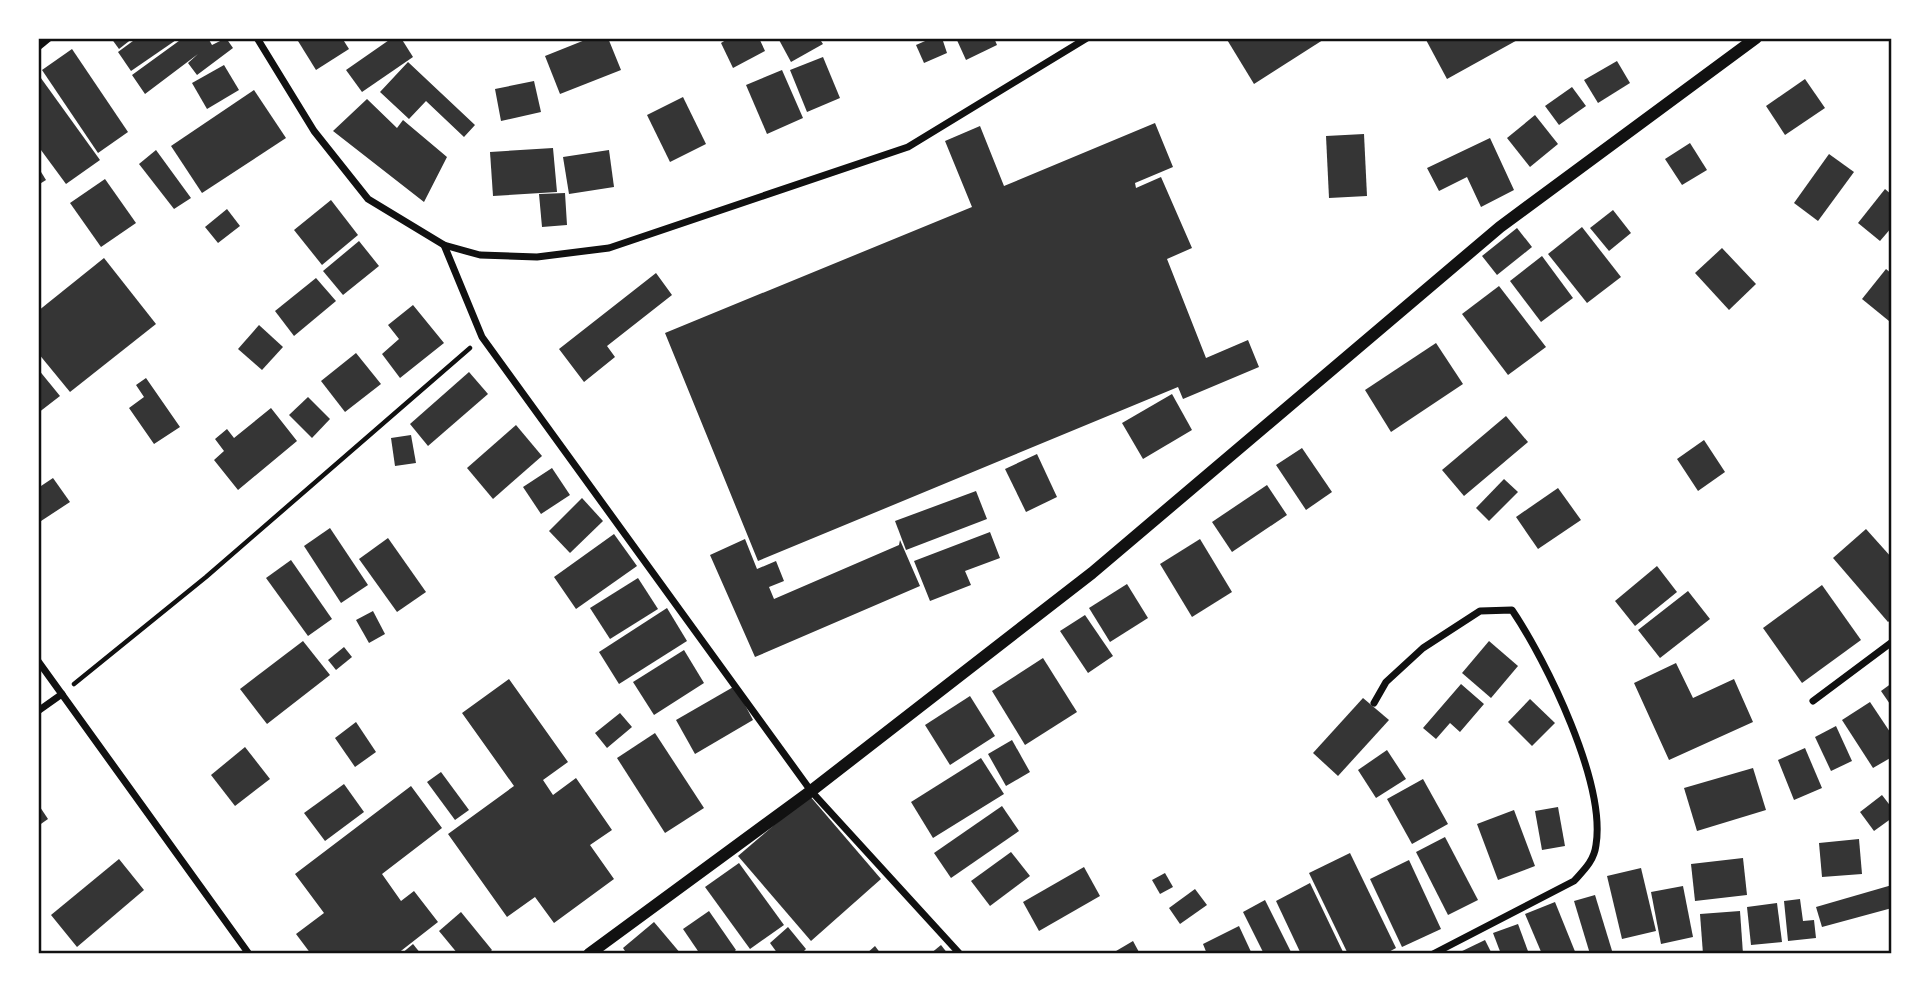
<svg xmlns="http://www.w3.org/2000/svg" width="1930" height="992" font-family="'Nunito Sans',sans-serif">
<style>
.building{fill:#353535}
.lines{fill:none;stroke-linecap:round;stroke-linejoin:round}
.path{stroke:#111;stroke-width:4.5}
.minor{stroke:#111;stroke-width:7}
.tertiary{stroke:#111;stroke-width:12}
.neatline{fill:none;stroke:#111;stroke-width:2.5}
</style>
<rect width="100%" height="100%" fill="#fff"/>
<!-- building -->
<g class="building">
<path d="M111,38H133L119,49Z"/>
<path d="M137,38H179L131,71L118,52Z"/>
<path d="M183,38H208L212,45L226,38L233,48L197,75L188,63L198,54L145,94L132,75Z"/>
<path d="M302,38H342L349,49L316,70L298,41Z"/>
<path d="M392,38H401L413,57L362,92L346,70Z"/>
<path d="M590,38H608L621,70L560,94L545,56Z"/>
<path d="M729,38H759L765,51L733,68L721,43Z"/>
<path d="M778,38H819L823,44L791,62Z"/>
<path d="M932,38H942L947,53L924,63L916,45Z"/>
<path d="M956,38H994L997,45L966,60Z"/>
<path d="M1226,38H1326L1254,84Z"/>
<path d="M1425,38H1521L1447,79Z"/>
<path d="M72,49L128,132L98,153L42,70Z"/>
<path d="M823,57L840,98L807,112L790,70Z"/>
<path d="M1617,61L1630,83L1598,103L1584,80Z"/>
<path d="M408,62L475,125L464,137L426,101L409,119L380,92Z"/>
<path d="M224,65L239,90L207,109L192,83Z"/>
<path d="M782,70L803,118L767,134L746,85Z"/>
<path d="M38,74L100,160L66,184L38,146Z"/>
<path d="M1805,79L1825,108L1785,135L1766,106Z"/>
<path d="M534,81L541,112L501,121L495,89Z"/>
<path d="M1572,87L1586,106L1559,125L1545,106Z"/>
<path d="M254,90L286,138L202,193L171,146Z"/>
<path d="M683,97L706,144L670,162L647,115Z"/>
<path d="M367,99L397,128L403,120L447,157L424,202L333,131Z"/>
<path d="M1535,115L1558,144L1530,167L1507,138Z"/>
<path d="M1155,123L1173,167L1135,183L1136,188L1161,177L1192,248L1167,259L1206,358L1248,340L1259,367L1183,399L1178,387L758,561L665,333L972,207L945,141L980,126L1004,186Z"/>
<path d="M1364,134L1367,196L1329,198L1326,136Z"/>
<path d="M1490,138L1514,190L1481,207L1467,177L1439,191L1427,168Z"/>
<path d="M1690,143L1707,170L1682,185L1665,159Z"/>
<path d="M553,148L557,192L493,196L490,152Z"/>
<path d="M156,150L191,198L174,209L139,164Z"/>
<path d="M609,150L614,187L569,194L563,157Z"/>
<path d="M1829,154L1854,172L1818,221L1794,203Z"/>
<path d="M38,167L46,180L38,185Z"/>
<path d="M105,179L136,223L101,247L70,203Z"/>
<path d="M1885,189L1892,195V227L1880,241L1858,223Z"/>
<path d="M565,193L567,225L542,227L539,194Z"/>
<path d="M331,200L358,235L322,265L294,230Z"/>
<path d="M227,209L240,226L218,243L205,227Z"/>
<path d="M1613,210L1631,233L1609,251L1590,228Z"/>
<path d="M1582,227L1621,277L1587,303L1548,254Z"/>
<path d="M1517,228L1532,247L1497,275L1482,256Z"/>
<path d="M359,241L379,266L343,295L323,271Z"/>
<path d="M1722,248L1756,284L1729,310L1695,273Z"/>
<path d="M1542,256L1573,298L1541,322L1510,281Z"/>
<path d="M104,258L156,324L70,392L38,353V311Z"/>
<path d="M1886,269L1892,274V317L1889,321L1862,299Z"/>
<path d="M656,273L672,295L607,346L615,357L584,382L559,349Z"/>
<path d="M316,278L336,301L294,336L275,311Z"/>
<path d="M1499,286L1546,347L1508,375L1462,314Z"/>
<path d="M413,305L444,343L400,378L382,354L399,339L388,325Z"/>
<path d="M259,325L283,347L262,370L238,349Z"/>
<path d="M1436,343L1463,384L1391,432L1365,390Z"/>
<path d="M356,353L381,384L345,412L321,381Z"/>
<path d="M38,369L60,396L38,413Z"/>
<path d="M469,372L488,394L428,446L410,424Z"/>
<path d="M146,378L180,427L154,444L129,408L144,397L136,385Z"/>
<path d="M1172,394L1192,430L1143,459L1122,423Z"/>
<path d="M308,397L330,419L312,438L289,415Z"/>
<path d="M271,408L297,441L238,490L214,460L224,451L215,439L227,429L234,438Z"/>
<path d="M1506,416L1528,442L1464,496L1442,470Z"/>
<path d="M516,425L542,456L493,499L467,468Z"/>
<path d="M411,435L416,463L395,466L391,438Z"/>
<path d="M1704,440L1725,472L1698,491L1677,459Z"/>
<path d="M1302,448L1332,492L1306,510L1276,465Z"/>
<path d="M1037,454L1057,497L1026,512L1005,469Z"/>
<path d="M552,468L570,495L541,514L523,487Z"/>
<path d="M53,478L70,502L38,523V488Z"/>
<path d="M1504,479L1518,492L1489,521L1476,508Z"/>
<path d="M1267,485L1287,515L1232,552L1212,522Z"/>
<path d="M1558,488L1581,520L1538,549L1516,517Z"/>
<path d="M976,491L987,519L906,550L895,521Z"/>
<path d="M582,498L603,521L570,553L549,531Z"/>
<path d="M330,528L368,585L341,603L304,546Z"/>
<path d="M1866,529L1892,558V619L1888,622L1833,558Z"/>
<path d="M990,532L1000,558L965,571L971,585L930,601L914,561Z"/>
<path d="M614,534L637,566L576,609L554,577Z"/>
<path d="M388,538L426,592L397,612L359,559Z"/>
<path d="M745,539L757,569L776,561L784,581L769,587L774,599L899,545L900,540L920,586L755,657L710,555Z"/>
<path d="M1200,539L1232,592L1192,617L1160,564Z"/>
<path d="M291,560L332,619L308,636L266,578Z"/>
<path d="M1657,566L1677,592L1635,626L1615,601Z"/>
<path d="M638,578L658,609L610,639L590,608Z"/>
<path d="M1127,584L1148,618L1110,642L1089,608Z"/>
<path d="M1822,585L1861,640L1802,683L1763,628Z"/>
<path d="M1688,591L1710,619L1660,658L1638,630Z"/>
<path d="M667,608L687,641L619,684L599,652Z"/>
<path d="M373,611L385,634L369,643L356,620Z"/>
<path d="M1085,615L1113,656L1088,673L1060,631Z"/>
<path d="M303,641L330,675L267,724L240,689Z"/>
<path d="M1489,641L1518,666L1491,698L1462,673Z"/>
<path d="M344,647L352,657L336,670L328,660Z"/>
<path d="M684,650L704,683L654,715L633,682Z"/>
<path d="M1043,658L1077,712L1025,745L992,691Z"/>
<path d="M1676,663L1693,698L1734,679L1753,722L1669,760L1634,683Z"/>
<path d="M509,679L568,762L543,780L553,795L576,778L612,830L590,845L614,879L554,923L535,897L507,917L448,834L514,786L462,713Z"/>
<path d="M1892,683V707L1881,691Z"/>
<path d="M1461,684L1484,704L1460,732L1450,723L1436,739L1423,728Z"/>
<path d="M735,686L753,720L695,754L676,720Z"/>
<path d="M970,696L995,736L950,765L925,725Z"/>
<path d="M1363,698L1389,720L1338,776L1313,753Z"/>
<path d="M1530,699L1555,723L1532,746L1508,722Z"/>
<path d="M1870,702L1892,735V757L1873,768L1842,720Z"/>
<path d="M620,713L632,727L607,748L595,733Z"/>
<path d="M356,722L376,752L355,767L335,738Z"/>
<path d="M1836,726L1852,761L1831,771L1815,737Z"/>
<path d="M655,733L704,808L665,833L617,758Z"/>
<path d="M1012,740L1030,772L1006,786L988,754Z"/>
<path d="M245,747L270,779L235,806L211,775Z"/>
<path d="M1805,748L1822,788L1794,800L1778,760Z"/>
<path d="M1387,750L1406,779L1376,798L1358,770Z"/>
<path d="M981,758L1004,794L933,838L911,802Z"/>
<path d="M1753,768L1766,810L1697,831L1684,788Z"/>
<path d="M441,772L469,810L455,820L427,782Z"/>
<path d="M1423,779L1448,824L1412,844L1387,799Z"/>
<path d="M344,784L364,812L325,841L304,813Z"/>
<path d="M411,786L442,828L382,874L401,901L414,891L438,922L397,954H311L296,934L324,913L295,874Z"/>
<path d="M809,795L881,879L811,941L738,856Z"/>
<path d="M1882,795L1892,808V818L1874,831L1860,812Z"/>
<path d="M38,804L48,819L38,826Z"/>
<path d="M1002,806L1019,831L951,878L934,853Z"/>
<path d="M1558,807L1565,846L1542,850L1535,811Z"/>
<path d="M1514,810L1535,866L1498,880L1477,824Z"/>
<path d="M1445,837L1478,900L1448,915L1416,852Z"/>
<path d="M1859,839L1862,874L1822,877L1819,843Z"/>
<path d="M1011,852L1030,876L990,906L971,881Z"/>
<path d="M1350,853L1396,948L1385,954H1348L1309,873Z"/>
<path d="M1743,858L1747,895L1695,901L1691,864Z"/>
<path d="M119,859L144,890L77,947L51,915Z"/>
<path d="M1409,860L1441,929L1402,947L1370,879Z"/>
<path d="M739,863L784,925L750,949L705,887Z"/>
<path d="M1084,867L1100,896L1039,931L1023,902Z"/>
<path d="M1641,868L1656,931L1622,939L1607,876Z"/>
<path d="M1165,873L1173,887L1160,894L1152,880Z"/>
<path d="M1310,883L1344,954H1301L1276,901Z"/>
<path d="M1892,885V908L1822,927L1816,907Z"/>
<path d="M1683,886L1693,937L1661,944L1651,892Z"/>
<path d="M1195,889L1207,905L1180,924L1169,908Z"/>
<path d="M1595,895L1613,954H1590L1574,901Z"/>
<path d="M1800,899L1803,921L1814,920L1816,938L1788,941L1784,901Z"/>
<path d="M1265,900L1292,954H1264L1243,912Z"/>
<path d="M1555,902L1576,954H1542L1525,914Z"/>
<path d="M1777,903L1782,942L1751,945L1747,907Z"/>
<path d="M709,911L736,950L731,954H700L683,929Z"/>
<path d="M1740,911L1743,954H1703L1700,914Z"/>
<path d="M461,912L492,950L488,954H458L439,931Z"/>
<path d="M654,922L681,954H627L623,948Z"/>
<path d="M1518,924L1529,954H1501L1493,933Z"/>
<path d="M1239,926L1252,954H1207L1203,944Z"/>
<path d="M788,927L806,949L801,954H778L770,943Z"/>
<path d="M1485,940L1492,954H1456Z"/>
<path d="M1133,941L1140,954H1111Z"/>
<path d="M413,944L421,954H401Z"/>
<path d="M941,945L948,954H930Z"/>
<path d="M875,946L881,954H866Z"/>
</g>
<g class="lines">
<!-- path -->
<path class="path" d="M74,684L206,577L470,348"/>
<!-- minor -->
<g class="minor">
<path d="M257,38L314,131L368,199L444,245L482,337L811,791L960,954"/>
<path d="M38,47L49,38"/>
<path d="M444,245L480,255L537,257L609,248L908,147L1087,38"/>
<path d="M38,661L249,954"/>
<path d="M1813,701L1892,642"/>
<path d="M1374,703L1386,682L1423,648L1480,611L1512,610C1547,662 1606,783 1596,845C1594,861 1584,870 1574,881L1433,954"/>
<path d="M38,711L62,694"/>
</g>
<!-- tertiary -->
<path class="tertiary" d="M589,954L811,791L1092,573L1500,227L1756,38"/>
</g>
<!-- border -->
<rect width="1930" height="992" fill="none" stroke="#ffffff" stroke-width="80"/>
<rect x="40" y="40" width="1850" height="912" class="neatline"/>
</svg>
